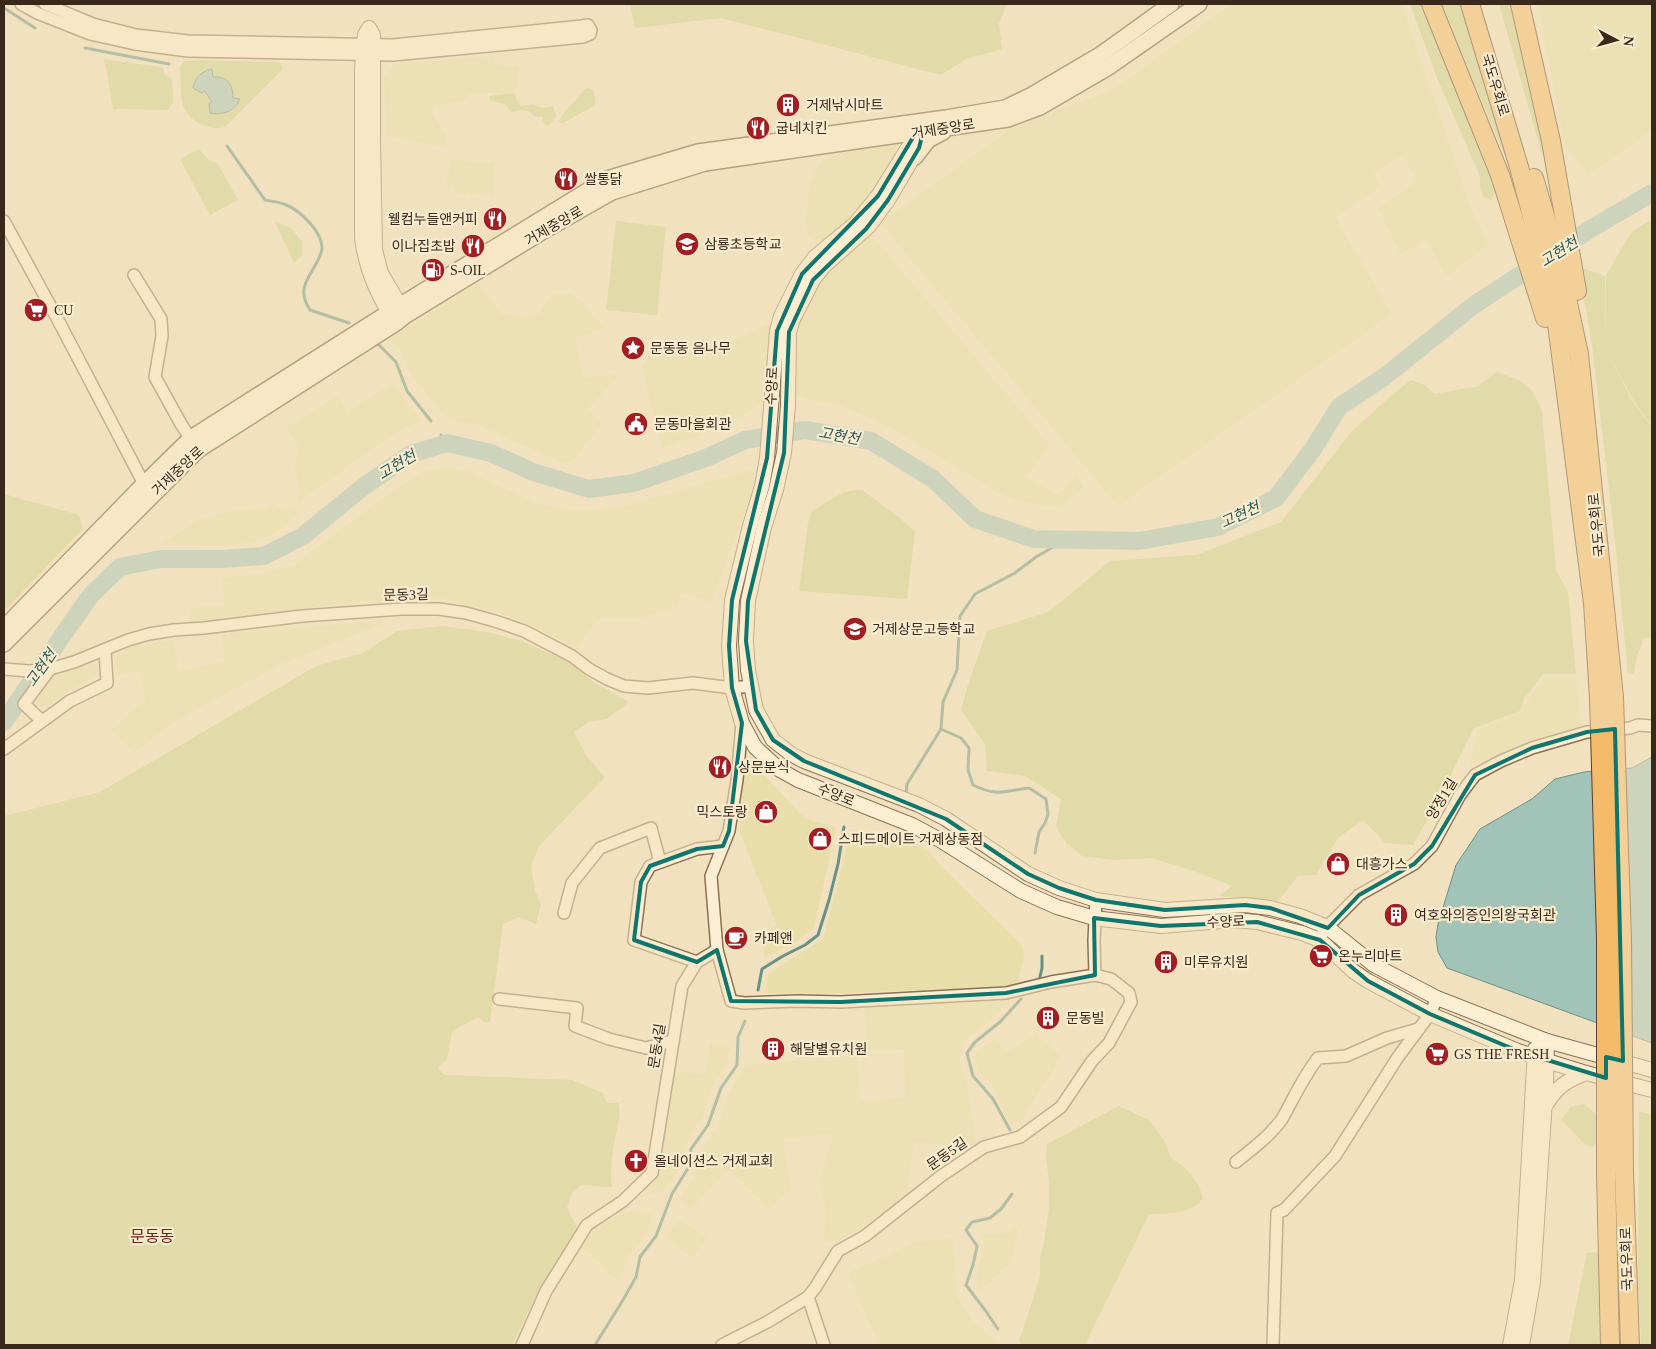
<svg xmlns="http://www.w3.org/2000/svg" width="1656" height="1349" font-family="'Times New Roman','Noto Sans KR',serif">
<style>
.farmland{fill:#e9ddaa}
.green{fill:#ccd291}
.water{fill:#a2c3b8;stroke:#689286}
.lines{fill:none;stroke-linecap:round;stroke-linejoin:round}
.stream{stroke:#689286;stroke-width:3}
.river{stroke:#a2c3b8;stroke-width:18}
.minor-casing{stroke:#8d7155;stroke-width:14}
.tertiary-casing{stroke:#8d7155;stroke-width:16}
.secondary-casing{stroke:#6e5238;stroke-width:18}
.trunk-casing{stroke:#5a3f2a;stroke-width:20}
.minor{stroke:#fceed2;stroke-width:11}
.tertiary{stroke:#fceed2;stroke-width:14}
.secondary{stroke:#fceed2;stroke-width:15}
.trunk{stroke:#f3ba6a;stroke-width:18}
.trunk-bridge-casing{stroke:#5a3f2a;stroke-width:20;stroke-linecap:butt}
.trunk-bridge{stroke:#f3ba6a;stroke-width:18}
.marked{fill:none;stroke:#0f766e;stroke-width:4;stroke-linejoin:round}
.labels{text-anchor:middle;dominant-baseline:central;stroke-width:4.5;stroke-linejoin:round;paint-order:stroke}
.street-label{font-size:14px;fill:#3a291b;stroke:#f9ebce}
.poi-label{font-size:14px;fill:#3a291b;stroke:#f9ebce;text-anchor:start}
.water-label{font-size:15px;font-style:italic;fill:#285c57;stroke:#f9ebce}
.quarter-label{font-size:16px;fill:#6c2516;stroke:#f9ebce}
</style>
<rect width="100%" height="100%" fill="#f2e1be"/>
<!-- farmland -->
<g class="farmland">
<path d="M1231,4H1402L1469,204L1489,244L1446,277L1426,239L1401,255L1378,208L1417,181L1403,155L1374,173L1380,187L1335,217L1392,314L1118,506L880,223L1013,127L1114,89Z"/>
<path d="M1538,4H1652V130L1588,176L1565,145Z"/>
<path d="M494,56L495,64L509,67L519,66L517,86L515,90L506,93H471L467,98L459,102L445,103L435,106L432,113L445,133L447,148L387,136L384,78L394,64Z"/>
<path d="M896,144L901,146L902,153L856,215L828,241H816L807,233V228L805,226L810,182L823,158L873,146Z"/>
<path d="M452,159L478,163L494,162L493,196L487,192L481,194L471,195L468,192L465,195L454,192V188L446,185Z"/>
<path d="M864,235L874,238L1050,445L1026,477L1058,495L1075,474L1084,486L1061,508L1019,501L999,493L891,428L840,405L806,399L793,393L795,327L826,268Z"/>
<path d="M479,284L502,314L525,317L540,313L552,294H572L582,302L605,328L575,338L583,378L620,374L588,409L602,424L572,462L563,463L475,424L450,420L431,400L410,374L401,351L388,339Z"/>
<path d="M772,322L764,400L744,415L698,435L662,448L642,367L650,353L669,344L734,340Z"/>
<path d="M394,383L407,403L422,421L398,431L298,502L300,489L295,470V462L299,449L287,427L337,396L347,411Z"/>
<path d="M448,467L468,471L538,504L578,511L622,507L753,469L754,487L711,602L682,593L677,606L641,618H599L577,647L498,612L443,599L368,601L229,617L191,624L190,608L225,605L222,578L259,574L294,565L395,489L424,471Z"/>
<path d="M274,504L281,509L293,506L299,513L278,531L266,538L254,542L224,546L162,543L197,520L234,510L266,508Z"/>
<path d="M382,621L385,623L279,665L171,724L134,753L111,730L146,699L139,671L117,676L115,657L135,646L173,640L179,671L225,661L222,634Z"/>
<path d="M96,662L100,673L42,708L33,702L53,676Z"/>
<path d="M1545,677H1576L1581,728L1470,765L1478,730L1522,712L1527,701Z"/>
<path d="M743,752L805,819L836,828L814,928L795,943L765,957L761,934L777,926L740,833Z"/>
<path d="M852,830L876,832L915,843L928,851L943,868L1022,945L1024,956L1018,981L1008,987L843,993H766L768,974L823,939Z"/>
<path d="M1011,999L983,1027L965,1040L959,1062L967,1083L976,1144L964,1147L915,1142L909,1170L907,1196L837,1243L824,1240L826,1209L819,1182L834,1133L783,1139L791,1189L769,1209L729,1169L691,1209L679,1199L696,1174L700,1151L718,1127L728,1094L745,1065L857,1055L860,1101L905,1098L904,1049L867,1050L865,1008Z"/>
<path d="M1036,1034L1061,1056L1020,1123L1011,1124L993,1087L979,1072L975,1054L994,1038L1007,1052Z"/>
<path d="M710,1044H728L729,1063L714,1080L703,1117L685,1145L681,1166L663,1192L646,1195L658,1176L675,1072L706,1074Z"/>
<path d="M624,1211L654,1213L644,1238L630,1254L618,1282L582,1246L591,1234Z"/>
<path d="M680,1218L707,1239L692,1258L666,1237Z"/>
<path d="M1021,1224L1014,1245L1012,1261L980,1292L976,1278L984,1244L979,1233L1003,1234Z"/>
<path d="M953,1238L957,1296L972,1321L998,1342V1345H876L877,1340L848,1273L916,1242Z"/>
</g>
<!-- green -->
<g class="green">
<path d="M630,4H1007L999,23L1002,49L966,59L941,75L721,18L635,28Z"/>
<path d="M1410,4H1426L1497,185L1492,200L1483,196L1480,185V176L1437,78Z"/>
<path d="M1441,4H1466L1515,171L1512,173Z"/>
<path d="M1499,4H1512L1525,55L1545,156L1542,155Z"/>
<path d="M103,59L161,67L164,69V74L172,79L173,102L168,110L118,109L113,110L106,67Z"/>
<path d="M192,60L276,62L281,63L283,69L225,127C209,132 186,120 182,102C180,91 181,78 180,67L184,61Z"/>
<path d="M586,88L593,89L596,102L594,106L563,123L559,122L562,115Z"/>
<path d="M515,93L517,101L520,106L534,104C540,109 545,108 553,106L556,116L551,124L546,126L543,121V117L533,116L532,113C524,109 520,110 511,113L505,104L491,101L489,96Z"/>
<path d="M199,149L208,159L218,164L238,200L210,215L180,159Z"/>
<path d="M1652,220V426L1632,398L1605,347L1631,399L1652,427V570L1648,581L1652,572V637L1642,639V645L1637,655L1634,674H1628L1615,541L1592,345L1579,267L1605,276L1606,345V275L1632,231Z"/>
<path d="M616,221L666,227L657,315L606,310Z"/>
<path d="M275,222L291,228L302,242V255L294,263Z"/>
<path d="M1496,372C1523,381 1532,384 1542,412L1556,570L1568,592L1576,674H1543L1524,699L1520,711L1474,728L1441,795L1413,845L1385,843L1363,820L1338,838L1316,875L1298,876L1278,901L1219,896L1232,886L1197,872L1151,858L1112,860L1082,856L1066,843L1056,826L1061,799L1025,776L987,771L985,744L961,710L968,684L987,631L1048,612L1110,561L1196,555L1281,522L1353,430L1394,393L1411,380L1425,385L1434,394L1479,386Z"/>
<path d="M854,490H862L900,518L915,532L907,599L799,591L808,523L812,511L844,492Z"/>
<path d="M4,494L79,515L83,529L4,611Z"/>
<path d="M442,626L487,632L521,641L570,662L596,684L629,702L607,719L589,722L574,732L586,755L605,777L539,846L531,866L535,890L541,904L536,924L519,917L503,924L490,1022H483L478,1017L452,1031L447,1060L437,1068L445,1075L572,1080L603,1093L607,1103H618C622,1115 617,1126 615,1138C612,1155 610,1170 612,1187L581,1185L572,1193L567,1208L577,1227L540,1288L512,1345H4V816L100,792L316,666L363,653L397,631Z"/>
<path d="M1584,1104L1596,1114L1600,1112L1603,1139L1597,1140L1593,1147L1585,1145L1561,1119L1568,1112L1570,1107Z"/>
<path d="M1119,1106L1149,1120L1164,1140L1171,1158L1184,1167L1193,1177L1199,1186L1203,1198C1192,1214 1167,1214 1149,1214L1085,1345H1022L1018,1340L1022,1333L1040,1276V1258L1044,1243L1049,1207V1181L1046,1157L1047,1144Z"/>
<path d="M1639,1111L1652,1115V1345H1641L1638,1282Z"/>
<path d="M1597,1252L1603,1261V1345H1568L1587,1253Z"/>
</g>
<!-- water -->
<g class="water">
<path d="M212,69L213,77C227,76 233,84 233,98L240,99C234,112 224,115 210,113L209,103L212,102L205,91L202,93L193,88C195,77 202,71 212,69Z"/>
<path d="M1652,757V1043L1447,968L1438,952L1436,937L1438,924L1456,865L1480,829L1532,799L1555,779L1584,772L1632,768Z"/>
</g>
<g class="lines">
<!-- stream -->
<g class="stream">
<path d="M4,8L35,28"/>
<path d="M85,48L169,64"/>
<path d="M227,146L265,200C271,201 278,202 284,204C300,210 327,235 321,253C313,276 294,285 310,310L349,323"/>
<path d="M378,344L396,362L407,391L431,421"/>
<path d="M441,435L447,443"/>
<path d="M941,729L961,738L969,748L968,770L973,785C998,797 1004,791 1029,788L1046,799L1048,814L1045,823L1039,832L1035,853"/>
<path d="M906,793L907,784L941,729L943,702L957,670L960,616L975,594L1015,573L1036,557L1067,539"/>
<path d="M1039,981L1042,968V956"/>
<path d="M758,990L762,969L783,956L805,945L818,935L829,900L838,864L844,827"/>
<path d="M1010,1130L993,1099L973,1076L967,1053L975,1042L1000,1022L1021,999"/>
<path d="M998,1329L985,1310L966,1285L973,1265L977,1246L966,1230L972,1222L990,1218L1001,1209L1012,1194"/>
<path d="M595,1345L623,1300L636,1277L640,1257L656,1236L672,1194L690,1165L691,1149L708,1125L721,1088L737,1065L738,1037L745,1021"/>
</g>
<!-- river -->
<path class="river" d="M4,722L67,629L91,595L120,567L161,559H223L264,556L303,536L363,487L411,454L447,443L491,453L533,472L589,489L634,483L706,458L745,440L805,430L871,441L933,479L975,519L1034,539L1139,541L1218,527L1276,498L1313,449L1339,407L1384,377L1474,305L1592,228L1652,193"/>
<!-- minor casing -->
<g class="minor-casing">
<g id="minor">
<path d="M21,4L37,13L90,34L135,44L188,51L393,55L583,37L590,34L591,30L588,25L582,26L393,45L188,41L136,35L93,24L45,4"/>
<path d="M4,221L58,320L144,484L147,488"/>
<path d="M134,275L161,319L162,336L155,377L181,424L194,444"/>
<path d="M4,669L29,671L50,669L74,662L128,640L149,634L174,630L204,628L302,616L402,609H439L466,613L495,621L524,631L572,656L589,669L607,679L624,686L648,688L693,683L732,688L751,686"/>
<path d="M42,721L24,704L50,669"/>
<path d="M4,749L70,701L107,683L105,650"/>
<path d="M564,913L572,883L600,848L651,828L660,862"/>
<path d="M1323,933L1327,927L1359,895L1414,864L1432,846L1460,795L1475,775L1501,761L1532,748L1587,732L1630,728L1638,725L1652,726"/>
<path d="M717,950L731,1001L744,1003L798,1001L841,1002L1006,993L1051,982L1095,975L1094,940L1096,900"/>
<path d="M697,962L634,940L641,882L650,866L697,849L723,846"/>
<path d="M499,999L577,1008L575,1026L609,1039L646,1048L672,1041"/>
<path d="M1236,1162C1252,1149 1270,1136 1282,1119C1294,1098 1303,1077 1318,1058L1346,1056L1387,1038L1418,1029"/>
<path d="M808,1297L824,1345"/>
<path d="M522,1345L546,1291L587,1225L623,1201L652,1173L682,986L697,962L717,950L711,876L729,831L737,780L742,723"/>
<path d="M722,1345L769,1321L808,1297L815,1288L838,1251L865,1236L941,1176L984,1147L1020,1137L1061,1107L1092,1061L1109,1043L1131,1002L1129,993L1111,979L1095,975"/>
<path d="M1273,1345L1277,1213L1284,1210L1335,1156L1398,1057L1430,1014L1437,998"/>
</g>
</g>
<!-- tertiary casing -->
<g class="tertiary-casing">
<g id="tertiary">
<path d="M914,123L913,140L878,196L855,224L815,257L802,274L781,316L777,331L767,458L762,486L750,526L732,600L729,646L732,688L742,723L755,747L780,770L798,780L912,825L940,840L1021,891L1057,907L1094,918L1161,926L1235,920L1257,922L1302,933L1320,940L1353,971L1368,981L1430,1014L1518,1051L1547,1061L1586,1073L1652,1090"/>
<path d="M920,146L888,200L869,226L824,266L813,280L793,319L789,332L788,406L784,453L776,490L764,527L748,601L746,641L748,670L756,710L773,740L791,754L804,761L919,805L946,819L1028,874L1059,888L1096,900L1165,910L1245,905L1270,908L1300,916L1327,927L1374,965L1437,998L1547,1041L1652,1070"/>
<path d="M394,320C377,295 366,269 362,238V68L365,35L369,28L373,35V139L375,250L381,273L405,314"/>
<path d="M1545,1106C1557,1087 1565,1081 1586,1073"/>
<path d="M1510,1345L1522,1280L1535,1049"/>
<path d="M1522,1345L1533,1282L1546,1085L1547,1041"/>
</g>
</g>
<!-- secondary casing -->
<g class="secondary-casing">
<g id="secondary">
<path d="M915,157L928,140L943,132"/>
<path d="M4,628L144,484L191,438L399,306L607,179L698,152L946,118L1005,108L1032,95L1100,55L1171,4"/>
<path d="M4,644L198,450L396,323L406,315L540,233L612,192L705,163L1008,119L1040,107L1107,68L1199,4"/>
</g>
</g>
<!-- trunk casing -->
<g class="trunk-casing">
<g id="trunk">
<path d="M1431,4L1500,175L1545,318"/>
<path d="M1470,4L1519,167L1541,251L1557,324L1593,603L1599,698"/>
<path d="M1520,4L1551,141L1577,291"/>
<path d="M1534,178L1560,266L1579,354L1614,697"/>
<path d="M1624,1172L1630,1345"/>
<path d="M1606,1174L1610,1345"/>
</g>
</g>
<!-- minor -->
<use href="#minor" class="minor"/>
<!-- tertiary -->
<use href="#tertiary" class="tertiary"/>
<!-- secondary -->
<use href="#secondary" class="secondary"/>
<!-- trunk -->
<use href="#trunk" class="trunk"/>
<!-- trunk-bridge casing -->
<g class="trunk-bridge-casing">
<g id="trunk-bridge">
<path d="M1614,697L1622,939L1624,1172"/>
<path d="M1599,698L1606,939V1174"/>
</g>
</g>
<!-- trunk-bridge -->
<use href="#trunk-bridge" class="trunk-bridge"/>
</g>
<!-- marked area -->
<path d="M0 0H1656V1349H0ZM923,132L919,148L888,200L866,229L813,280L789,332L784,453L748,601L746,641L756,710L773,740L804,761L946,819L1028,874L1059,888L1096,900L1165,910L1245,905L1270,908L1328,928L1359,895L1414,864L1432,846L1475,775L1532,748L1587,732L1615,729L1623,1061L1606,1057V1078L1518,1051L1430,1014L1368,981L1320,940L1257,922L1161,926L1094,918L1095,975L1006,993L841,1002L731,1001L717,950L697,962L634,940L641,882L650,866L697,849L723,846L729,831L742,723L732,688L729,646L732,600L767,458L777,331L802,274L878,196L915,134Z" fill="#f2e1be" fill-opacity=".55" fill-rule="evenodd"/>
<path class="marked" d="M923,132L919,148L888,200L866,229L813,280L789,332L784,453L748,601L746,641L756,710L773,740L804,761L946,819L1028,874L1059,888L1096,900L1165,910L1245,905L1270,908L1328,928L1359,895L1414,864L1432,846L1475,775L1532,748L1587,732L1615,729L1623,1061L1606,1057V1078L1518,1051L1430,1014L1368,981L1320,940L1257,922L1161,926L1094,918L1095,975L1006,993L841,1002L731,1001L717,950L697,962L634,940L641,882L650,866L697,849L723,846L729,831L742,723L732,688L729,646L732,600L767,458L777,331L802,274L878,196L915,134Z"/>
<!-- icons -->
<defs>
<g id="building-disc" transform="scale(1.25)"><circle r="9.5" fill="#a21e23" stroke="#f9ebce"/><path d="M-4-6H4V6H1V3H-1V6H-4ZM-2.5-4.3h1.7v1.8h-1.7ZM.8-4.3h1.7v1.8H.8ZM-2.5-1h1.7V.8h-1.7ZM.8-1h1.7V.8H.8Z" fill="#fff"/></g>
<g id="restaurant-disc" transform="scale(1.25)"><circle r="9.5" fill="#a21e23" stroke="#f9ebce"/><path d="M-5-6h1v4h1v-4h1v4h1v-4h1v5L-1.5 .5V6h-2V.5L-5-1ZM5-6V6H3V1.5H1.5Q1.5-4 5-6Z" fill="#fff"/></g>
<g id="school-disc" transform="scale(1.25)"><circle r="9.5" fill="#a21e23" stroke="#f9ebce"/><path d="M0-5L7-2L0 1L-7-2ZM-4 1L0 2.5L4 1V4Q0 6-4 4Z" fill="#fff"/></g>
<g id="fuel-disc" transform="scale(1.25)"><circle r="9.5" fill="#a21e23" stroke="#f9ebce"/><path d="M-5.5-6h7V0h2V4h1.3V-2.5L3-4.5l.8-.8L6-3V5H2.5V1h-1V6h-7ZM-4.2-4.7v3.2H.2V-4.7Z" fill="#fff"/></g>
<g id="supermarket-disc" transform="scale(1.25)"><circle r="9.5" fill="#a21e23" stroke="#f9ebce"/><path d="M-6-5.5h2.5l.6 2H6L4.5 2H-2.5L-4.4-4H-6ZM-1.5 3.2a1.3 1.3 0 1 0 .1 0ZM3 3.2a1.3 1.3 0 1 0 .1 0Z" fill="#fff"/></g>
<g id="sight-disc" transform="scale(1.25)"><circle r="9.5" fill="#a21e23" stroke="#f9ebce"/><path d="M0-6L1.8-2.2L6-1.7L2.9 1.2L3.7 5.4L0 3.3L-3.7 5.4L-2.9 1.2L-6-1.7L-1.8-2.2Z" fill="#fff"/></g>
<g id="civic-disc" transform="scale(1.25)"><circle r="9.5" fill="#a21e23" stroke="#f9ebce"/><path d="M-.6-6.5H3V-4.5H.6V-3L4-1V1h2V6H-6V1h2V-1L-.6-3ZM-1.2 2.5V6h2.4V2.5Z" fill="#fff"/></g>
<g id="shop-disc" transform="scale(1.25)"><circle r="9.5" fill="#a21e23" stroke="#f9ebce"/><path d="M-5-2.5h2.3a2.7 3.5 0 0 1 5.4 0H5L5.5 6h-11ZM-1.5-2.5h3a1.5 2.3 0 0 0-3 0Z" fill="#fff"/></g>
<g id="cafe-disc" transform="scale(1.25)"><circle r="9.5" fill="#a21e23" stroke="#f9ebce"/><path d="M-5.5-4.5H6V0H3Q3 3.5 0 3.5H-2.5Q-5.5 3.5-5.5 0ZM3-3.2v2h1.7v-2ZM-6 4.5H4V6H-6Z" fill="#fff"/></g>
<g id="church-disc" transform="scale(1.25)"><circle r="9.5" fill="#a21e23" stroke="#f9ebce"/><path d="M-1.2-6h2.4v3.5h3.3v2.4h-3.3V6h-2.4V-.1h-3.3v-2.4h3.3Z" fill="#fff"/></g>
</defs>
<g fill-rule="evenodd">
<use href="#building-disc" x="788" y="105"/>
<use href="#restaurant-disc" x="758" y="128"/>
<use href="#restaurant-disc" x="566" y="179"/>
<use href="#restaurant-disc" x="495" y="219"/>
<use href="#school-disc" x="687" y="244"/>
<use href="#restaurant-disc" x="473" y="246"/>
<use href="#fuel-disc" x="433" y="270"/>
<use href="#supermarket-disc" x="36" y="310"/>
<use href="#sight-disc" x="633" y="348"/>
<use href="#civic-disc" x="636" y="424"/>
<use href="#school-disc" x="855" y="629"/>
<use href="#restaurant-disc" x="720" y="767"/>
<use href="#shop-disc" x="766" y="812"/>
<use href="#shop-disc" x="820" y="839"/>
<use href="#shop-disc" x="1338" y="864"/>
<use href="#building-disc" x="1396" y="915"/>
<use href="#cafe-disc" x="736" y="938"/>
<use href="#supermarket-disc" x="1321" y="956"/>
<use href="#building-disc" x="1166" y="962"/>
<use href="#building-disc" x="1048" y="1018"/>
<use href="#building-disc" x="773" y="1049"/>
<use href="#supermarket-disc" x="1437" y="1054"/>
<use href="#church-disc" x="636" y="1161"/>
</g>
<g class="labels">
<!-- street labels -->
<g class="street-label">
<text transform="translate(1495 85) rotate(73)">국도우회로</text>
<text transform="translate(943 129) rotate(-9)">거제중앙로</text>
<text transform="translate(554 226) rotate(-30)">거제중앙로</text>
<text transform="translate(772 386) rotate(-87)">수양로</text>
<text transform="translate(178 471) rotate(-43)">거제중앙로</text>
<text transform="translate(1597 525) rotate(-96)">국도우회로</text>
<text transform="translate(406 595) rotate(-1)">문동3길</text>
<text transform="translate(836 795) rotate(22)">수양로</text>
<text transform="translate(1442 799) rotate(-59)">양정1길</text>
<text transform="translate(1226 922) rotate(-2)">수양로</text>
<text transform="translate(657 1046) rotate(-81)">문동4길</text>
<text transform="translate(947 1154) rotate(-35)">문동5길</text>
<text transform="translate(1627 1259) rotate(-92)">국도우회로</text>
</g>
<!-- poi labels -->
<g class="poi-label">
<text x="806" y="105">거제낚시마트</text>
<text x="776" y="128">굽네치킨</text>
<text x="584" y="179">쌀통닭</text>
<text x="478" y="219" text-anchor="end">웰컴누들앤커피</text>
<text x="704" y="244">삼룡초등학교</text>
<text x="456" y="246" text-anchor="end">이나집초밥</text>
<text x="450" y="270">S-OIL</text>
<text x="54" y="310">CU</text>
<text x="650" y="348">문동동 음나무</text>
<text x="654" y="424">문동마을회관</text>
<text x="872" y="629">거제상문고등학교</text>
<text x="738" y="767">상문분식</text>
<text x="748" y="812" text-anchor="end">믹스토랑</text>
<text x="838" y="839">스피드메이트 거제상동점</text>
<text x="1356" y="864">대흥가스</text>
<text x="1414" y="915">여호와의증인의왕국회관</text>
<text x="754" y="938">카페앤</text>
<text x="1338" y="956">온누리마트</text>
<text x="1184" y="962">미루유치원</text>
<text x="1066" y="1018">문동빌</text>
<text x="790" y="1049">해달별유치원</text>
<text x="1454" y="1054">GS THE FRESH</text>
<text x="654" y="1161">올네이션스 거제교회</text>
</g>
<!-- water labels -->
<g class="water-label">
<text transform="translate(1559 252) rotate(-32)">고현천</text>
<text transform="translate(839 436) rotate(10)">고현천</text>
<text transform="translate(397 465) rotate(-31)">고현천</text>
<text transform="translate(1240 515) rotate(-25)">고현천</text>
<text transform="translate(41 668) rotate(-55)">고현천</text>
</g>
<!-- quarter labels -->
<g class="quarter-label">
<text x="152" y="1236">문동동</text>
</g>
</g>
<!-- border -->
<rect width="1656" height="1349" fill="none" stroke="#3a291b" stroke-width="10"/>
<!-- north arrow -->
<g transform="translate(1616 40) rotate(96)" stroke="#f9ebce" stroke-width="4" paint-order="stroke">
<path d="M0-4L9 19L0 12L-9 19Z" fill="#3a291b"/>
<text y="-8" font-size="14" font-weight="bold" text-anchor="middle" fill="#3a291b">N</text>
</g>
</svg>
